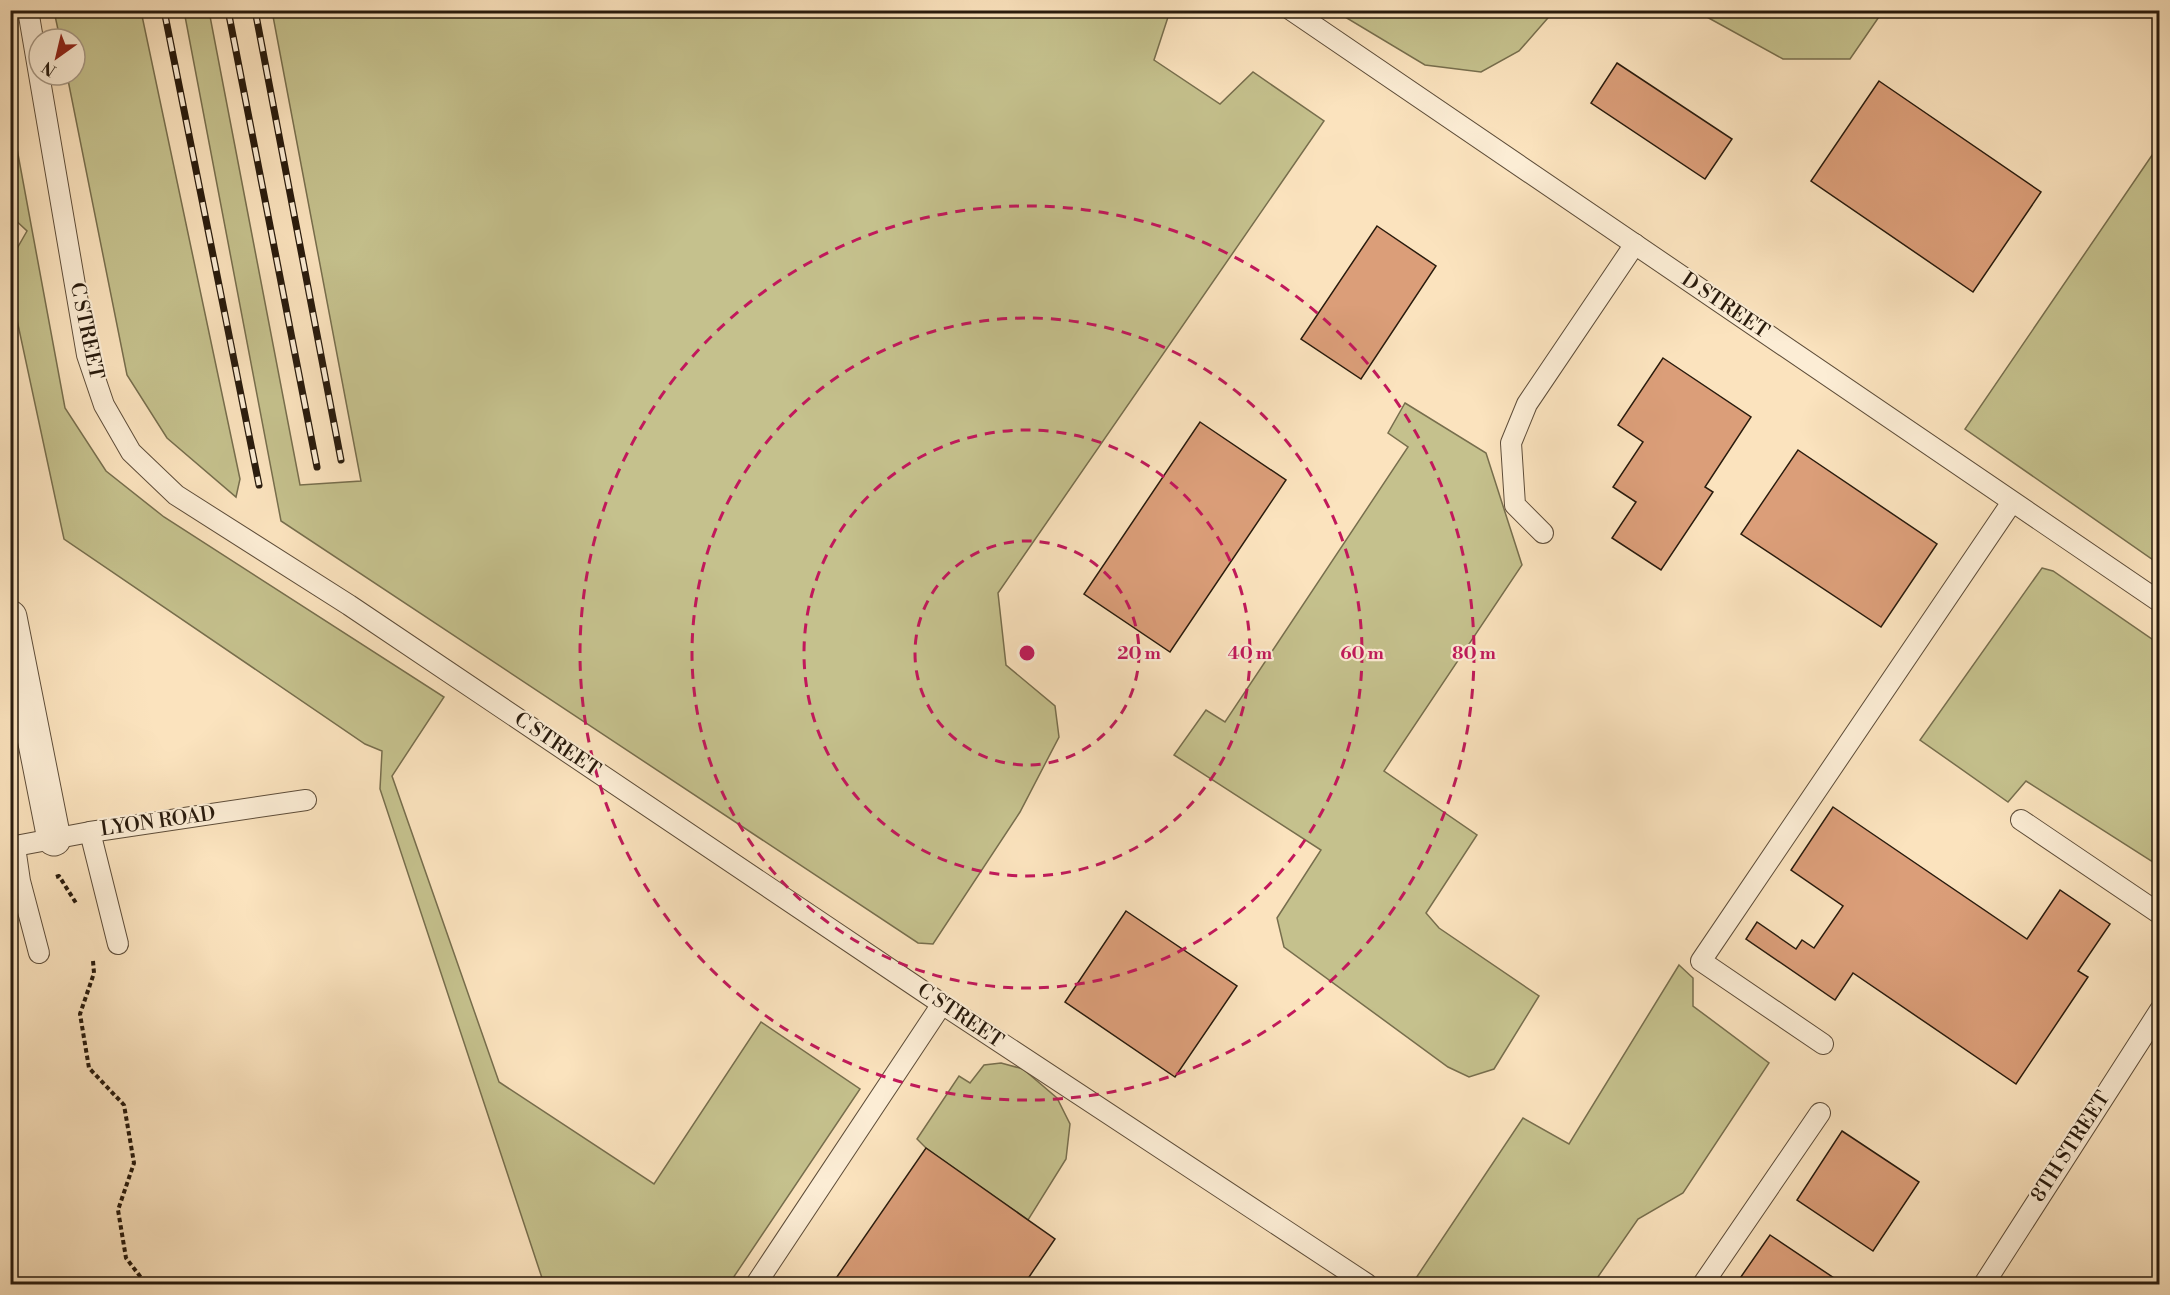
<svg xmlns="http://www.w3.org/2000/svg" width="2170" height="1295" font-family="'Libre Bodoni',serif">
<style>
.green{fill:#c5c18d;stroke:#776e4d;stroke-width:1.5}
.building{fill:#db9e79;stroke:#291b0d;stroke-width:1.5}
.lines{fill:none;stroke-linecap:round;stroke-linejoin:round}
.lane-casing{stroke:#5e4d39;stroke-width:22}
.street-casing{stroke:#5e4d39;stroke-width:35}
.path{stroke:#291b0d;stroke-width:4;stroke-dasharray:4.5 3;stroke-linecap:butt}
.lane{stroke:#fcedd5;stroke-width:20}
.street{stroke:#fcedd5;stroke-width:33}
.rail-casing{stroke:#291b0d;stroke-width:7}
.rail{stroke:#fcedd5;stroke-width:4.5;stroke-dasharray:14;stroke-linecap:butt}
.ring{fill:none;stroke:#c2185b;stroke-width:3;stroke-dasharray:10 8}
.labels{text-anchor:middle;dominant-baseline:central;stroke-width:4.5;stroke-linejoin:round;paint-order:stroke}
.street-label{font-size:20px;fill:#291b0d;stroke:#fcedd5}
.centre{fill:#c2185b;stroke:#fcedd5;stroke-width:3}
.ring-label{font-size:18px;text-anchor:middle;font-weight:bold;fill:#c2185b;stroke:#fcedd5;stroke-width:4.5;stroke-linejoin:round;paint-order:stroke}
</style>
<rect width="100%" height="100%" fill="#fbe3be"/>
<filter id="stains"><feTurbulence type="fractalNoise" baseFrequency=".00333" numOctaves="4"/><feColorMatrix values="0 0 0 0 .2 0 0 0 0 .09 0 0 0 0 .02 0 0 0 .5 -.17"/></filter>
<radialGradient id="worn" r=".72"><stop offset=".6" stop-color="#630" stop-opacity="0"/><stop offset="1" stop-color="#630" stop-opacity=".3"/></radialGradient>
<!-- green -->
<g class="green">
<path d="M54,11H141L240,479L236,497L167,438L127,375L67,75H75V39H60Z"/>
<path d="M184,11H209L300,485L361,481L272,11H1170L1154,60L1220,104L1253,72L1324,121L998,593L1006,665L1055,706L1059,737L1020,812L933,944L918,943L281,521Z"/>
<path d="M1335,11H1554L1519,51L1481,72L1425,65Z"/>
<path d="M1696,11H1883L1850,59H1783Z"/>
<path d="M10,111L65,408L106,471L164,517L444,697L392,776L499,1082L654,1184L761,1022L860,1089L729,1284H544L380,789L382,751L365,744L64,539L11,292V259L27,231L11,216Z"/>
<path d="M2159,145V564L1965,429Z"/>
<path d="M1405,403L1486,453L1522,565L1384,771L1477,835L1426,913L1439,928L1539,996L1494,1069L1469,1077L1448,1067L1284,947L1277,918L1321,850L1174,755L1206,710L1225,722L1408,447L1388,433Z"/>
<path d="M2042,568L2053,571L2159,644V866L2026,781L2008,802L1920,740Z"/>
<path d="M1679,965L1693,978V1006L1769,1063L1683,1193L1638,1219L1593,1284H1425L1416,1278L1523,1118L1569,1144Z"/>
<path d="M1001,1063L1023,1069L1057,1098L1070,1124L1066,1159L1028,1220L926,1148L917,1139L959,1076L970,1083L984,1065Z"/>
</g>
<!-- building -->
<g class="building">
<path d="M1617,63L1732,139L1705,179L1591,103Z"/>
<path d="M1879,81L2041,192L1973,292L1811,181Z"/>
<path d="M1377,226L1436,266L1361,379L1301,339Z"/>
<path d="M1663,358L1751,417L1705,487L1713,492L1661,570L1612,538L1636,502L1613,487L1643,442L1618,425Z"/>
<path d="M1200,422L1286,480L1170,652L1084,594Z"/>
<path d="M1798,450L1937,544L1881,627L1741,534Z"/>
<path d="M1833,807L2027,939L2060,890L2110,924L2078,971L2088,977L2016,1084L1853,973L1835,1000L1746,939L1757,922L1796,949L1802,940L1814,948L1843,906L1791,870Z"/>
<path d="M1126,911L1237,986L1175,1077L1065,1002Z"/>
<path d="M1842,1131L1919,1182L1873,1251L1797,1200Z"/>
<path d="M926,1148L1055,1239L1029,1277L1039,1284H832Z"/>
<path d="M1770,1235L1843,1284H1736Z"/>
</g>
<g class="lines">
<!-- lane casing -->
<g class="lane-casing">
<g id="lane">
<path d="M28,10L87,355L104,405L131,452L176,495L349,605L942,1004L1367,1284"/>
<path d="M1291,10L2160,602"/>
<path d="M1543,533L1515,505L1511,443L1527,404L1635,244"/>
<path d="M2021,820L2160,914"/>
<path d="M90,832L118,944"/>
<path d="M10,847L90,832L306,800"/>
<path d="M15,847L20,881L39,953"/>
<path d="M1823,1044L1701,961L2012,502"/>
<path d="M756,1284L942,1004"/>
<path d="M1703,1284L1820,1113"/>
<path d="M1984,1284L2160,1010"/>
</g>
</g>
<!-- street casing -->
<g class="street-casing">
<path id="street" d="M10,617L54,839"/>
</g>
<!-- path -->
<g class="path">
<path d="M56,877L59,876L76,903"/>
<path d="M93,961L94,973L80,1014L89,1068L124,1105L134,1163L118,1210L126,1258L146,1284"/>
</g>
<!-- lane -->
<use href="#lane" class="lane"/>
<!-- street -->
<use href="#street" class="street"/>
<!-- rail casing -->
<g class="rail-casing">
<g id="rail">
<path d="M164,10L259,485"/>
<path d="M228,10L317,467"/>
<path d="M255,10L341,460"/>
</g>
</g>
<!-- rail -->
<use href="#rail" class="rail"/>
</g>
<!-- distance rings -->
<g class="ring">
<circle cx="1027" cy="653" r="112"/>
<circle cx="1027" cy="653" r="223"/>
<circle cx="1027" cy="653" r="335"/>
<circle cx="1027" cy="653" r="447"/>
</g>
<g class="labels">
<!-- street labels -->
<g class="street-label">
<text transform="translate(1725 306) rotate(34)">D STREET</text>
<text transform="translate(86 331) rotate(78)">C STREET</text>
<text transform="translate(557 745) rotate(34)">C STREET</text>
<text transform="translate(158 822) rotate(-8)">LYON ROAD</text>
<text transform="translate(960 1016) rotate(34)">C STREET</text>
<text transform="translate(2071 1147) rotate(-57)">8TH STREET</text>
</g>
</g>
<circle cx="1027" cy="653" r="9" class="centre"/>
<g class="ring-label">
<text x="1139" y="659">20 m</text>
<text x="1250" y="659">40 m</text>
<text x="1362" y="659">60 m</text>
<text x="1474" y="659">80 m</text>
</g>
<!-- margin -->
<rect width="2170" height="1295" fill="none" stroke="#fbe3be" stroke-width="36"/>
<rect x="12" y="12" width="2146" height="1271" fill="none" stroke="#291b0d" stroke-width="3"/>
<rect x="18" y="18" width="2134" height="1259" fill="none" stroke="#291b0d" stroke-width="1.5"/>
<!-- north arrow -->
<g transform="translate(57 57) rotate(214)"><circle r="28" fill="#fcedd5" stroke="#a89985" stroke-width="1.5"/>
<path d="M0-4.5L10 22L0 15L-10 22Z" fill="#8f2418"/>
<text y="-9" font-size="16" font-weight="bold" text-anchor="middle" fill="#291b0d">N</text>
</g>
<rect width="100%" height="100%" filter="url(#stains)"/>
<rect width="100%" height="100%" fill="url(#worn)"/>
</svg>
